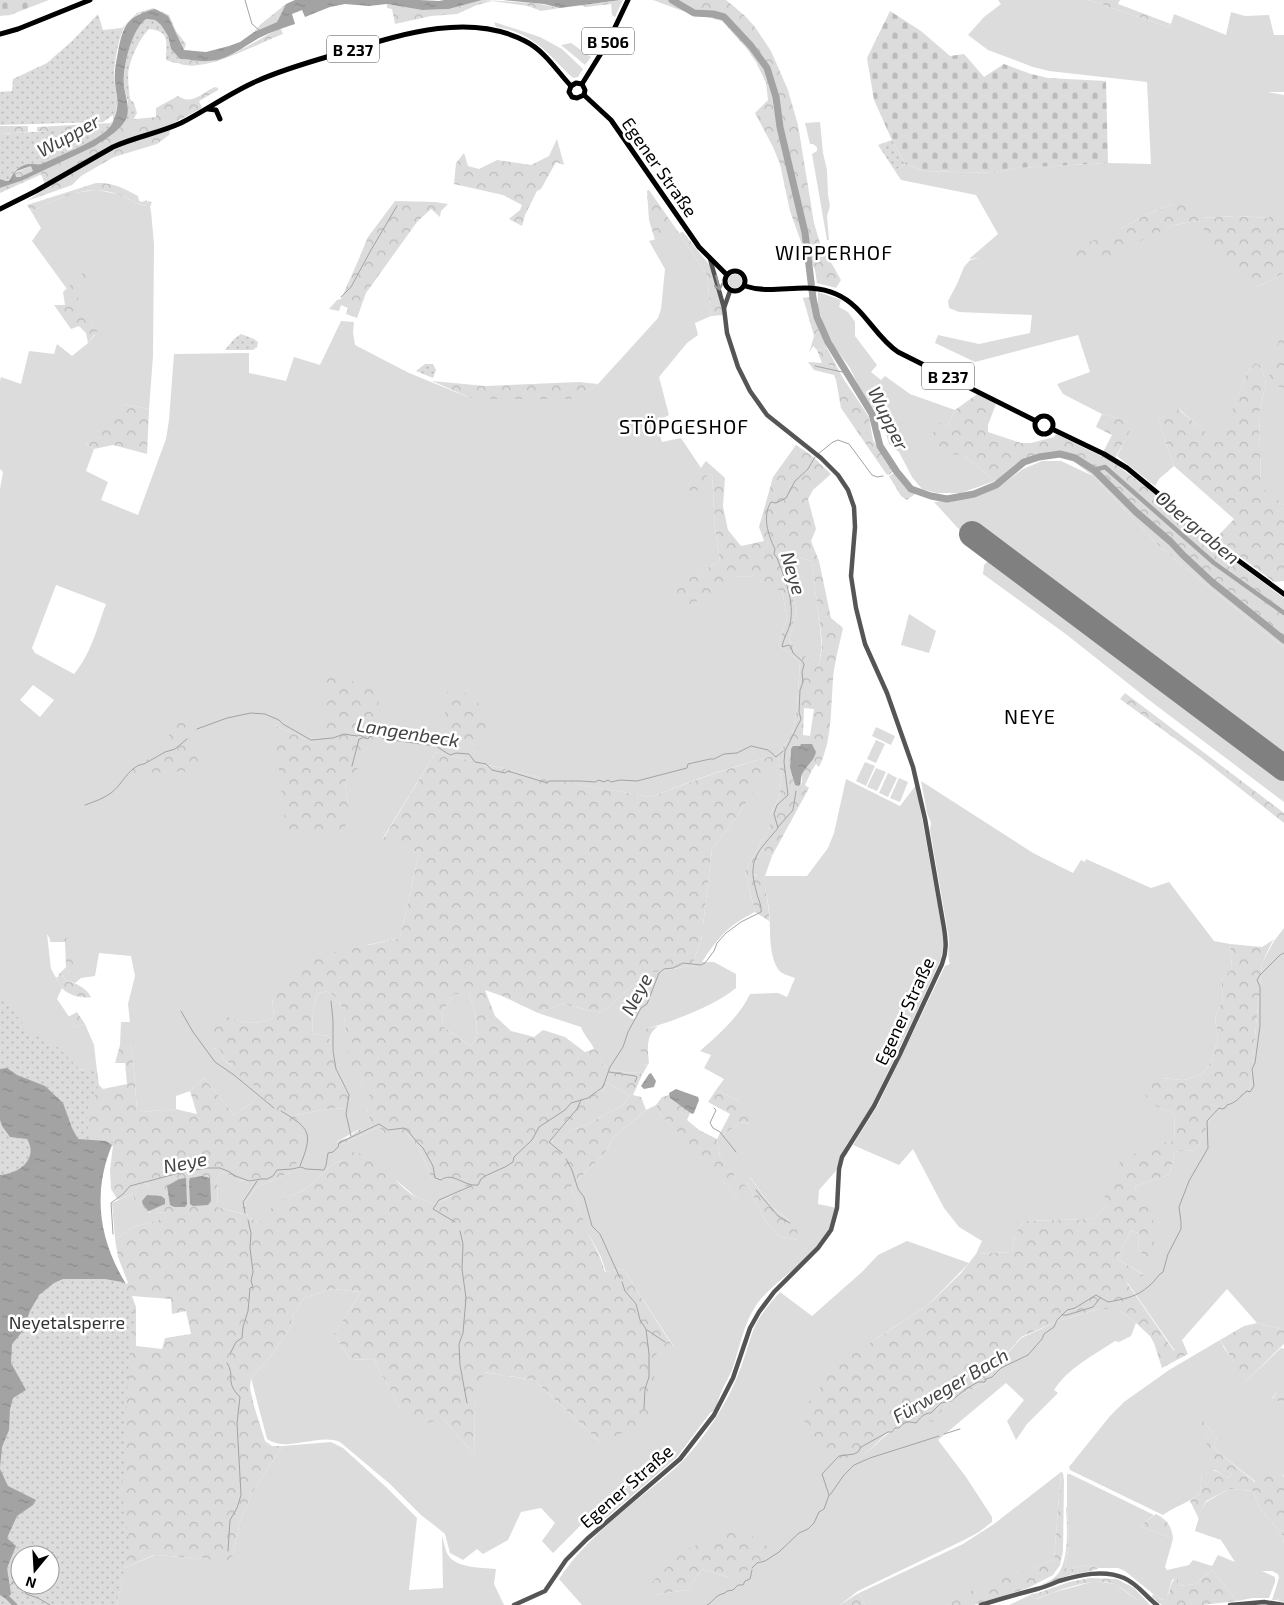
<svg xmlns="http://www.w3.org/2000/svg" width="1284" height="1605" font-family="'Exo 2',sans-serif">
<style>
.grass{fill:#dcdcdc;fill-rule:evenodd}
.forest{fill:url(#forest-crowns);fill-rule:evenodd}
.wetland{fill:url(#wetland-marsh)}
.cemetery{fill:url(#cemetery-stones)}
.park{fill:url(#park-dots);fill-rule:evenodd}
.water{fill:url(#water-ripples);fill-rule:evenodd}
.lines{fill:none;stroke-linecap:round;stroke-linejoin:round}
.stream{stroke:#a3a3a3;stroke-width:1}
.canal{stroke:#a3a3a3;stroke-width:4.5}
.river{stroke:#a3a3a3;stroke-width:7}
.runway{stroke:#808080;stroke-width:26}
.minor{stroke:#555;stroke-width:4.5}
.major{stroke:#000;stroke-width:5}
.oneway{stroke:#999}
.labels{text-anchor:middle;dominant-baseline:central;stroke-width:5;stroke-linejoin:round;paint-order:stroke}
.shield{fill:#fff;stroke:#4c4c4c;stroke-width:1}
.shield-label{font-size:16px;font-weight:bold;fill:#000}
.street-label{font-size:18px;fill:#000;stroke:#fff}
.park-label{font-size:18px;fill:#333;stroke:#fff}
.water-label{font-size:19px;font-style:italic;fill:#444;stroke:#fff}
.quarter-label{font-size:20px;letter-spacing:1px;fill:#000;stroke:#fff}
</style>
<defs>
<pattern id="forest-crowns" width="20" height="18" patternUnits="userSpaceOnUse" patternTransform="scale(1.25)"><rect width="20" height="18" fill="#dcdcdc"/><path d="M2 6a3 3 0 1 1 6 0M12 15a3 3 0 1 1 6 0" fill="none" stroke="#bbb"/></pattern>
<pattern id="wetland-marsh" width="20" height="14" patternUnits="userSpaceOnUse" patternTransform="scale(1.25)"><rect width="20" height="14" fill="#dcdcdc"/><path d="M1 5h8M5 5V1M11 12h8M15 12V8" fill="none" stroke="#bbb"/></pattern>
<pattern id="cemetery-stones" width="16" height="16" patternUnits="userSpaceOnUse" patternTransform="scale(1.25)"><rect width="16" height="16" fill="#dcdcdc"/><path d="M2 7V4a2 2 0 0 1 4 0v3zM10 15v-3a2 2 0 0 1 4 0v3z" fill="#bbb"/></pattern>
<pattern id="park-dots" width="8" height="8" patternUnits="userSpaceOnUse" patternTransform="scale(1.25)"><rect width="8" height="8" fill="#dcdcdc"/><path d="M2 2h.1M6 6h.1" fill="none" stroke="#bbb" stroke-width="1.8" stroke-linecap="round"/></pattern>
<pattern id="water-ripples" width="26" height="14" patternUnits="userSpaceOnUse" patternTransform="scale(1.25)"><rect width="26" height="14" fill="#a3a3a3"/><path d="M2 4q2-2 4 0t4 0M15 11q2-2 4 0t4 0" fill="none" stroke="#8b8b8b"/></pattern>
</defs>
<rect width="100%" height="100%" fill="#fff"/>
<!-- grass -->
<g class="grass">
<path d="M998,0H1088L1168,27L1171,24L1174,14L1226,35L1231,12L1245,16L1269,15L1274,35H1284V92H1268L1284,95V214L1271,213L1270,218L1237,216L1201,218L1173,204L1147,214L1121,229L1141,240L1175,225L1198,221L1257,287L1284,273V330L1273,384L1284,388V505L1261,488L1259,414L1266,382L1260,365L1255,363L1247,373L1219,444L1179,409L1158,420L1174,466L1159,479L1155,486L1117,456L1133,423L1102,414L1063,394L1057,384L1090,372L1078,335L975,362L935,343L938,335L979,344L1030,333L1032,315L959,312L949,308L948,301L957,284L964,267L970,260L980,258L969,259L998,234L976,195L901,180L895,171L905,164L924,171L994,173L1018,168L1108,163L1151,164L1147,82L1049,71L1033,67L988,50L968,35L984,17L1001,4Z"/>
<path d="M494,22L540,37L562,49L583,69L578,77L573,78C548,54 533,32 496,27Z"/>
<path d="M571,43L591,57L585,65L561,45Z"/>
<path d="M820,122L823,153L827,170L828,195L830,206L827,216L829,240H827L812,154L817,151V147L813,144H810L805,123Z"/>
<path d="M97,190L117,194L139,204L146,206L148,201L152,202L150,207L151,211L154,244L153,356L149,409L124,404L86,444L94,449L86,471L108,482L101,500L138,515L166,439L169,420L174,354L249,353V373L286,381L294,357L320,365L341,321L354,322L353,333L355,345L409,373L473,399L582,394L598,384L658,318L661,309L665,269L649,241L679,233L707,275L711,316L695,323L698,335L687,343L659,377L669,415L656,422L662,442L681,438L701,468L687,487L712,474L715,528L720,561L672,589L737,577L752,576L757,568L782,590L787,618L778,645L800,662L797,708L792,734L778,754L781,780L779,798L770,815V826L745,871L755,912C728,926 719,936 702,962H714L736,974V988C716,1005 670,1023 644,1029L645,1066L649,1063L642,1075L639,1072C626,1074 609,1072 600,1061V1051L594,1049C591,1041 584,1036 581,1027L538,1013L562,1004L601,1013L646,974L695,965L694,959L701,942L712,849L738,815L778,754L717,772L650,797L541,778L436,752L383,838L419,853L400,938L353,948L272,998L274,1017C255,1025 245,1025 227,1016L213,1048L220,1050L224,1060L256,1085L254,1101L234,1115L204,1078L190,1091L176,1096V1109L142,1112L137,1110L133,1059L130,1045H120L121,1022H130L128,1004L135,976L131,956L99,953L95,976L81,978L75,983L65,980L63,974L70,971L69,939H50L47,934L51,969L62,988L57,999L76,1027L85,1024L94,1045L97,1071L77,1069L26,1032L0,1000V489L3,472L0,469V381L1,377L21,384L29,351L54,354L57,344L72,356L88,343L95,335L92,324L74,293L82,282L86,270L67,289L32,241L41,228L31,211L73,193ZM56,585L106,604C97,628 91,654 74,674L35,653L32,648ZM33,685L54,700L40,717L20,700ZM274,725L306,739L323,738L348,779L345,782L348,806Z"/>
<circle cx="735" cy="281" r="7"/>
<path d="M818,292L841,300L839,307L848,312L855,322V336L877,365L871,372L881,380L885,376L910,394L955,410L947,426L936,422L962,454L995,481L961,493H937L922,489L912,477L899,452L889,444L883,423L863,395L850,368L834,346L824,326L818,307Z"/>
<path d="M819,329L827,348L817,350L813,346L809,353L814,336Z"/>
<path d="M808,362L822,363L837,367L843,378L836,380L834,375L814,370Z"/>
<path d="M1042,461H1061L1093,476L1160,547L1284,648V802L1149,700L1067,635L983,574L984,565L988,561L934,502L960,499L983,494L997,488L1023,469Z"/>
<path d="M787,555L812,561C814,575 815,590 817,604C819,625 825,646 818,667L797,650L789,641L797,609L793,599V589L788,580L782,558Z"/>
<path d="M909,614L936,631L929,653L901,645Z"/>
<path d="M876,727L895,736L891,745L872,736Z"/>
<path d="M876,740L885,744L876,763L867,759Z"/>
<path d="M865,762L875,766L866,786L856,781Z"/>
<path d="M876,768L886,772L877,791L867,787Z"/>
<path d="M888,773L897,778L888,797L879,793Z"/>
<path d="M899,778L908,782L900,802L890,798Z"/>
<path d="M846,779L900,806L916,785L944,940L941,959L920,1005L872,1105L845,1147L835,1172L819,1190L818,1204L837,1208C834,1217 832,1230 826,1237C809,1260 779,1278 760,1300C744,1320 741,1344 733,1367C728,1381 717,1395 717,1409L710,1413L677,1457L599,1524L593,1527L585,1521L553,1553L542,1541L555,1523L541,1508L521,1512L508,1540L483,1554L477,1549L463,1560L450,1553L445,1534L434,1525L421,1515L390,1484L340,1442C318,1433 288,1453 267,1439L251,1378L271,1356L290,1328L293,1315L304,1298L332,1289L361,1292L334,1334L350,1359L374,1360L400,1408L443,1419L475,1455L474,1407L483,1372L534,1380L600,1442L657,1348L674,1347L623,1269L606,1272L601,1257L587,1231L571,1187L605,1153L614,1137L646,1110L656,1105L660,1114L684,1137L738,1199L734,1179L720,1157L717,1139L741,1122L750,1124L739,1101L716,1090L724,1079L704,1068L711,1055L700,1051C719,1034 739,1017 750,994L778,993L787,997L795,978C790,976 781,974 778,969C768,953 771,930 769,911C768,899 764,888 765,876H757L753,873V868L762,850L772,856L765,876H807L828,848L834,833ZM750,1177L771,1206L790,1221L798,1240L779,1236L766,1222L747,1183Z"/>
<path d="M921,781L1033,853L1073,873L1081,860L1085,862L1086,859L1151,888L1169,882L1214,941L1230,944L1232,968L1221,981L1223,999L1215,1017L1218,1038L1212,1060L1202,1075L1183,1080L1162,1078L1155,1106L1174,1113L1175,1141L1161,1142L1094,1219L1024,1221L1015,1234L1012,1252L976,1254L982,1241L959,1227L944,1208L913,1149L899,1165L853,1145L878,1105L945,966L950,964C947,957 949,947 949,939L930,830L931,823L927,813Z"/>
<path d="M1284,928V1330L1257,1323L1227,1289L1182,1340L1175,1351L1127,1282L1143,1274L1117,1259L1131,1231L1139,1233L1138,1249L1151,1262L1135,1186L1169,1175L1175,1152L1196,1150L1212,1116L1250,1089L1262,963L1274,941Z"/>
<path d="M327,991L337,998L344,1013L347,1046L361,1083L371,1090L367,1113L374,1125C360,1126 349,1136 336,1142L337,1149L338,1146L379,1127L384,1133H406C419,1145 426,1161 431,1179L448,1180L468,1186L435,1205L416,1197L397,1181L346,1159L334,1163L306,1189L290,1196L259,1223L248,1217L245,1203L257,1187L292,1172L295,1115L328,1109L347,1108L351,1099L337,1074L329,1036L313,1034L312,1015L317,994Z"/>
<path d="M454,994H469C473,1006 479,1022 476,1035C476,1039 473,1043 471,1046L442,1026L443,1010Z"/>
<path d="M606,1082L630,1096L622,1106L585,1125L570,1131L557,1147L553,1143L552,1138L566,1123L573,1120L603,1092Z"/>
<path d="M223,1172L238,1180L254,1182L242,1202L244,1214L217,1207L218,1175Z"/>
<path d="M146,1183L151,1188L149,1213L169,1212L167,1218L136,1226L115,1239L112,1203L132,1194L134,1200V1189Z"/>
<path d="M907,1241L969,1263L928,1305L876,1339L864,1455L886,1435L916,1417L943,1409L948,1400L986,1383L998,1364L1021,1338L1058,1321L1099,1309H1117L1136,1323L1131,1336L1119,1342L1115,1341C1094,1355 1068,1368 1054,1390L1058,1393L1027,1424L1016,1440L1007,1421L1024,1400L1006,1383L938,1440L966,1477L992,1517V1522L979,1532L962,1541L858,1591L840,1605H582L559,1579C580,1547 610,1522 639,1498C659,1482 679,1467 695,1447C713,1424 729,1399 739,1372C746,1356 749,1338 757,1322C763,1311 772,1301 780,1292L812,1316L862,1272L878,1255ZM735,1525L728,1577L702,1569L687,1590L655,1595Z"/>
<path d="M1220,1340L1224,1348L1247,1380L1281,1348L1284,1349V1384L1272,1398L1284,1403V1476L1282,1473L1259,1476L1256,1482L1213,1448L1217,1439L1203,1420L1200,1421L1207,1439L1208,1452L1232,1475L1228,1478L1215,1470L1202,1473L1200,1493C1189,1503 1175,1506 1163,1515L1070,1470L1069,1467L1110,1416L1124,1402L1169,1370Z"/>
<path d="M331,1442L343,1448L386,1487L417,1518L409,1590L443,1588L442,1536C444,1542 445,1550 448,1555C457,1569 481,1567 496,1569L494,1584L504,1605H117L124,1568L155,1555L209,1559L233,1555L240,1522L252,1493L283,1446Z"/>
<path d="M1061,1472L1054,1560L1022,1571L947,1605H865L859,1593L963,1544L994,1524Z"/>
<path d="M1067,1474H1070L1154,1515L1140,1526L1173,1539L1165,1567L1167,1570L1189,1565L1193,1560L1212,1566L1218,1555L1235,1562L1221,1540L1195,1531L1201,1510L1206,1502L1229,1489L1253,1491L1261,1510L1282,1534L1284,1543V1602L1278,1601L1279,1599L1277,1600H1272L1279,1578L1278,1574L1272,1571H1262L1275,1577V1582L1269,1598H1253L1237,1601L1212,1570L1195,1584L1179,1586L1178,1577L1172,1580L1167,1597L1164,1600L1158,1598L1125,1571L1118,1568H1099L1084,1565L1071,1569L1065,1568L1069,1544L1067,1507Z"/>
<path d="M1095,1581L1115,1584L1139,1601V1605H1009L1030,1595L1037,1599L1055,1592Z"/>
</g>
<!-- forest -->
<g class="forest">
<path d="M482,0L535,3L560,8L541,11L528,6L492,1L477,5L457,14L431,16L395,24L392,9L387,8V4L422,10L449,9Z"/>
<path d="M623,0L615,17L612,15L611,4L586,7L580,5Z"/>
<path d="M653,0H726L744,15L755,27L771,51L788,90L798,125L814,223L820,243L841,280L836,288L817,283L815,270L801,242L790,211L780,164L773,147L755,113L768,100L766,83L756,62L747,49L722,21L680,10Z"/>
<path d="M1088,0H1120L1118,4L1171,24L1168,27Z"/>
<path d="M279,29H281L283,34C258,43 203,75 178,63L180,59C189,59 198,62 207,61C230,60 258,39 279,29Z"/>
<path d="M215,87L218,88V90L199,101L202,108L172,124L169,135L157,144L114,157L81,176L72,185L27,201L46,188L42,176L33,168V171L20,177H16L15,173L31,166L51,131H37V127L110,123L108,124H122L125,120L156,117V108L178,96C192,106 203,92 215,87Z"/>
<path d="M0,126H28V132L0,134Z"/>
<path d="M557,139L564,165L556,162L541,189L537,191L525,215L522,226L509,219L520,210L522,205L503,195L454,184L456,163L464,153L468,166L479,169L497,160L531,165L549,156Z"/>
<path d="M96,183C112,182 124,188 138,196L139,201L142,202L147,200V206C133,203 123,195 110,192C81,185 57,201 31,211L27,205Z"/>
<path d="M649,190L679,233L683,232L711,267L723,308V315L711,316L707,275L679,233L655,240L649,220L647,191Z"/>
<path d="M1190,200L1202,218L1237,216L1269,218L1271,212L1284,214V273L1257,287L1233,270L1198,221L1175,225L1102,259L1074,263L1072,249L1121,229L1147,214L1173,204Z"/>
<path d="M395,201L435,202L448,204L441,211L440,217L431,209L417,222L366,293L357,318L346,314L348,308L341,305L339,311L329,309L337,300L341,299L358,261L368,237Z"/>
<path d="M97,269L91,280L82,282L75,293L92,324L98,330L88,343L86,333L79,326L71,329L54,305H65L63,292L86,270Z"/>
<path d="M810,297L819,329L814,336L803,298Z"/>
<path d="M1283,329L1284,330V388C1281,387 1275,386 1272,384C1263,376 1280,340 1283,329Z"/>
<path d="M827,348L837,367L822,363L817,350Z"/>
<path d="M1255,363L1260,365L1266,382L1259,414L1261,487L1284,505V581L1274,582L1216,538L1234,519L1174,466L1158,420L1178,409L1219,443L1247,373Z"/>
<path d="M843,378L869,417L873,440L892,470L887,475L841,408L836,380Z"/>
<path d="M432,381L485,386L579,382L598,384L582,394L570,399H473Z"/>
<path d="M980,392L997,401L988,425V432L1021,443H1031L1054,437L1056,434L1101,456L1112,435L1096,427L1102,414L1134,423L1113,462L1151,491L1211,544L1284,598V648L1160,547L1093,476L1061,452L1036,457L1021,464L1007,477L995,481L962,454L936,456L931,442L936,421L947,426L955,410Z"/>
<path d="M124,404L149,409L147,454L113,445L94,449L86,444L105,421Z"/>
<path d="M796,445L811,455L831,474L813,490L808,499L816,529L811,541L819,561L831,618L843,628C840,642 836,656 834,670C830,702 834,737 819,767L816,764L812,770L805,785L809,788L772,856L762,850L753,868V873L756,876H765C764,891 770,906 769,921L755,912L745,871L770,826V815L779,798L781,780L778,755L738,815L712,849L701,942L694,959L695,965L646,974L601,1013L562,1004L538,1013L502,996L485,990L495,1016L511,1031L534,1037L543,1030L565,1037L585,1052L594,1049L600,1051V1061C609,1072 626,1074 639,1072L642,1075L633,1095L641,1097L646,1110L614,1137L605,1153L571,1187L589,1235L600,1257L605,1272L623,1269L674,1348H657L650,1422L600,1442L534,1380L484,1372L474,1407L475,1455L443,1419L427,1423L400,1408L374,1360L350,1359L334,1334L361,1292L332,1289L304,1298L293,1315L290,1328L271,1356L251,1378L250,1388L254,1406L265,1441L272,1446H283L252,1493L240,1522L233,1555L224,1566L209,1559L154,1555L124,1568L117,1605H0V1595L7,1568L122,1282L126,1284L128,1283L118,1257L115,1239L136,1226L166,1218L169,1212C154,1212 148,1218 140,1201L151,1188L146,1183L134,1189L137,1195L135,1201L132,1194L118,1200L111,1189L110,1169L113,1146L87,1141L26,1032C49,1040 60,1051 77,1069L97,1071L99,1085L103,1089L127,1084L125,1063H115L120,1045H130L133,1059L137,1110L142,1112L175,1109L197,1114L190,1091L204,1078L234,1115L254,1101L255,1086L239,1075L230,1064L224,1060L220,1050L213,1048L205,1028L227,1016C246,1025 255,1025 274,1017L272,998L275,981L323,955L364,945H369L400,938L419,853L383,839L436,752L537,777L650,797L718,772L778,754L792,734L797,708L800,662L778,645L787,618L782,590L769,589L757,569L752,576L737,577L730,588L675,610L671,589L720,561L715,528L712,474L704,478L703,490L691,491L686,488L706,461L725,478L723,506L728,530L741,546L764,541L759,527L773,477ZM787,555L812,561C814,576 815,590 817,604C819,625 826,645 818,666L797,650L789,641L797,609L793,599V589L788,580L782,559ZM804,708L814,709L810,736L803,735ZM800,746L802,783L795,785L790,768L791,749ZM327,991C330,993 334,995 336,998C342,1004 344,1015 345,1024C347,1051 346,1074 370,1090L367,1113L373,1125L364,1126L349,1137L336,1142V1150L338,1146L379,1127L384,1133H406C419,1145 426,1161 431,1179L448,1180L467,1187L435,1205C429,1202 422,1200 416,1197C392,1183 379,1152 348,1152L346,1159L334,1163L306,1189L290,1196L266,1212L259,1223L248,1217L245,1203L257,1187L292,1172L303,1150L304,1137L295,1115L328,1109L347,1108L351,1099L337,1074L329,1036L313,1034L312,1015L317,994ZM454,994H469C473,1006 479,1022 476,1035C476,1039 473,1043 471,1046L442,1026L443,1010ZM606,1082L630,1096L622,1106L585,1125L570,1131L557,1146L553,1143L552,1138L566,1123L573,1120L592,1105L603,1092ZM223,1172L238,1180L254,1182L242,1202L243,1214L217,1207L218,1175ZM132,1296L171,1299L172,1314L186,1311L191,1334L165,1338L162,1349L136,1346V1307ZM20,1555H50V1585H20Z"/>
<path d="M894,473L904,486L915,494L907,500L901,496L889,476Z"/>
<path d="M325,674L378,688L380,740H364L359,767L345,782L348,806L344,835L286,832L274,725L306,739L323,738Z"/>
<path d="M448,689L465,693L484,708L483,721L488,731L477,749L442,740Z"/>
<path d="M1125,693L1284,813V823L1199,756L1120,699Z"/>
<path d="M173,718L187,724L183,732L196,744L199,771L131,773L134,765L176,747L169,736Z"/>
<path d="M68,938L77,954L70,971L63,975L65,980C75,983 86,987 91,997C83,999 67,995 62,988C60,985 58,981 56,977H58L59,974L66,967L65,942H50V939Z"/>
<path d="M1273,940L1262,963L1250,1090L1212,1116L1196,1150L1175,1152L1169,1175L1135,1186L1138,1198L1152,1211L1155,1235L1151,1263L1138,1249L1139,1233L1131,1231L1117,1259L1144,1275L1127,1283L1174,1351L1182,1340L1188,1354L1162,1368L1154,1343L1150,1336L1136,1323L1117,1309H1099L1058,1321L1021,1337L998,1364L986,1383L948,1400L943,1409L933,1422L916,1418L886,1434L864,1455L827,1461L797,1408L820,1395V1376L928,1305L961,1273L976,1254L1012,1252L1015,1234L1024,1221L1094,1219L1106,1205L1104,1192L1121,1160L1161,1142L1175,1141L1174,1113L1155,1106L1137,1086L1162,1078L1183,1080L1202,1075L1212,1060L1218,1038L1215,1017L1223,999L1221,981L1232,968L1230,944L1262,947Z"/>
<path d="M77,1012L85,1024L76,1027L68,1017Z"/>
<path d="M658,1026C645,1036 648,1049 649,1063L644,1066L640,1048L644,1029Z"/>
<path d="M716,1090L739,1101L751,1124L741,1122L717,1139L720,1157L725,1164L733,1162L734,1179L746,1186L738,1199L684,1138L660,1114L656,1105L662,1097L670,1095L693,1106L687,1120L699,1130L717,1139L730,1114L708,1102Z"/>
<path d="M749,1176L771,1206L797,1227L798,1240L779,1236L766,1222L747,1183Z"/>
<path d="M1257,1323L1284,1330V1344L1247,1380L1238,1369L1220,1340L1244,1326Z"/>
<path d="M1283,1384H1284V1403L1272,1399Z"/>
<path d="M1199,1420H1203L1217,1439L1213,1448L1255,1482L1259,1476L1271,1469L1282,1473L1284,1477V1543L1282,1534L1261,1510L1253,1491L1229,1489L1206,1501L1201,1510L1199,1519L1190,1501L1200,1493L1202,1473C1212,1466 1219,1473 1228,1478L1232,1475L1207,1452V1439Z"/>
<path d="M1061,1472L1063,1473L1064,1481L1063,1551L1060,1565L1053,1575L1028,1588L974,1605H947L985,1583L1054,1560Z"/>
<path d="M1067,1507L1069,1544L1065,1568L1071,1569L1084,1565L1099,1568L1091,1571L1070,1575L1039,1586C1043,1583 1051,1581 1055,1577C1070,1564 1067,1526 1066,1508Z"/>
<path d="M1156,1514C1167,1519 1172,1527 1173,1539L1140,1526Z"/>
<path d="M735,1525L776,1552V1554L771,1562L728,1577L702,1569L687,1590L655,1595L649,1590V1585L683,1552Z"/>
<path d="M1212,1570L1237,1601L1202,1605H1162L1152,1597L1153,1594L1158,1598L1163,1600C1173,1593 1167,1584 1178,1576L1179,1586L1195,1584Z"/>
<path d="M1091,1578L1117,1579L1134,1588L1150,1605H1139V1601C1132,1596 1124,1589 1116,1585C1095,1575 1058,1591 1036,1599L1031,1596V1594L1038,1593L1069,1582Z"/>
<path d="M859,1593L865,1605H840L857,1594Z"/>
</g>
<!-- wetland -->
<path class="wetland" d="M286,4L277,22L254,32L261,24Z"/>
<!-- cemetery -->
<g class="cemetery">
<path d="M0,0H49L10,15L0,16Z"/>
<path d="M890,11L921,31L950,56L964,54L984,77L1004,64L1031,74L1048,78L1106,81L1108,163L1018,168L995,173L924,171L905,164L891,138L874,100L867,58Z"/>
</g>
<!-- park -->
<g class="park">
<path d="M153,8L169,15L176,31L186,44L184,50L168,17L140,13C135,17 129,21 125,26C119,35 114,64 114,75C115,96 121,100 113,121V115L103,122L0,125V92L12,91L13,79L47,63L72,41L98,14L103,30L122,28L137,13Z"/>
<path d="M146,19L155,20L161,25L168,36L171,49L180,59L178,63H175L166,60C166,43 171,31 149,29C140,38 132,55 129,68C127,77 129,89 130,99L134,103L137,113L133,120H125C126,115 128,109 128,104C128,98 124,91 124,85C123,66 130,31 146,19Z"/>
<path d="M113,122C102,140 62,154 42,164C38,165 35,164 30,164C20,164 12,172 9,181H6L0,179V134L96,128Z"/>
<path d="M892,140L905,164L895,171L878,145Z"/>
<path d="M42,170V174L0,193V188L21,181Z"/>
<path d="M241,334L254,339L258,342L257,347L253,350H225L234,339Z"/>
<path d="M425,364H433L436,370L433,378L416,371Z"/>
<path d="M0,994L29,1032L59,1048L80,1070H96C97,1077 99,1084 97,1090C96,1096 92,1099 90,1104C87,1109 87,1114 87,1120C87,1139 97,1139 113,1141C97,1179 95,1226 113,1263C120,1279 131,1293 134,1311C136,1324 131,1336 130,1349C126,1389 127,1430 125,1470L120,1490L130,1543L116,1605H0ZM20,1555H50V1585H20Z"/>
</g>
<!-- water -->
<g class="water">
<path d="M295,0H419L439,1L444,0H482L449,9L422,10L387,4L369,6L345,4L330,7L305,17L302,10L292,14L295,24C283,28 271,32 259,38C243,47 227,61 207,61C198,62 189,59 180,59L171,49L168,36L161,25L155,20L146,19C131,30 122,69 124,87C126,98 131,110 125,121C118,132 105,139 95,146L21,181L0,188V179L6,181H9C13,172 20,164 30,164C35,164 38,165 42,164C60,155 99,141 110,127C113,124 113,120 115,116C120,102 116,96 115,82C114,72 116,62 118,52C123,25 127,16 155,9L168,16L184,50L206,52L229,46L240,42L254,32L277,22L286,4ZM31,166L33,171L20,177H16L15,173L17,171Z"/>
<path d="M503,0H621L560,8L544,4Z"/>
<path d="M801,744H812L816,752C814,761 806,766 802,774C800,779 802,782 799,786L795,785L790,768L791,749L793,746H800Z"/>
<path d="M7,1068L17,1075L45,1086L63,1103L72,1128L78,1139L106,1141L112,1145C92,1193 99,1240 126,1284L122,1282L105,1279H63L54,1283L39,1295L30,1311L22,1332L12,1344L11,1363L26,1390L13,1398L10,1409L9,1430L2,1447L0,1468V1175C19,1174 39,1159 27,1139L10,1137L2,1126L0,1120V1069Z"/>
<path d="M651,1073L656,1081L654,1087L644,1089L641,1086L649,1074Z"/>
<path d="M676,1089L698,1097L699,1100L694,1113L692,1114L670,1098L669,1093Z"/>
<path d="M202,1176L210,1178L211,1201L208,1205L193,1206L190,1204L189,1181L190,1178Z"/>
<path d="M186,1178L187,1204L185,1207H174L170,1205L167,1186L179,1179Z"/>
<path d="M147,1195L161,1196L165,1199V1204L149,1211L143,1205L142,1201Z"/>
<path d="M0,1469L8,1486L36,1500L33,1505L17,1516L7,1538L16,1546L7,1568L11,1594L6,1599L0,1595Z"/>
</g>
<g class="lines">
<!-- stream -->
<g class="stream">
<path d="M245,0L252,24L259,30"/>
<path d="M341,297L351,287L371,250L397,206"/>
<path d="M815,366L847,373"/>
<path d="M818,454L833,442L838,440L849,444L872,475L877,477L883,476"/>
<path d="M889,474L895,469"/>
<path d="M197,729L227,718L251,713L265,714L279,720L283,724L311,740L333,738L344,734L357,736L359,735L368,739L369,737L376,735L385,739L436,746L450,755L456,753L469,754L475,762L486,764L492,770L505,773L508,771L547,783L549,781H580L595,782L599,780L604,782L608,780L611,782L620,780L637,781L687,768L688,764L710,759H714L724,754L737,753L751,746L768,750L776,757L783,751"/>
<path d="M352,766L359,739L363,738"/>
<path d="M85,805C93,802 103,799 111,793C122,785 130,765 144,764L165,752L175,749L187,739"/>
<path d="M778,827L793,810L796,791"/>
<path d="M331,1001L333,1020V1051L336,1069L349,1095L346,1114L351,1136"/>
<path d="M181,1011L193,1032L215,1062L234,1075L274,1108"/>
<path d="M609,1072L635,1076L637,1077L635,1082"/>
<path d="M714,1108L716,1110L710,1123L713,1128L720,1132L736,1152"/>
<path d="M281,1111C311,1129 313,1133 300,1166"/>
<path d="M562,1153L549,1142L577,1109L581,1100"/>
<path d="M566,1159L572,1170L578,1189L584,1197L592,1226L600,1234L620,1278"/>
<path d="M756,1190L778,1216L790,1223"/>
<path d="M245,1213L243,1202L257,1181"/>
<path d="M455,1222L433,1209L439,1200L471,1186"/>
<path d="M460,1231L463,1244L462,1269L466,1298L463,1333L459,1344L460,1365L467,1403"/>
<path d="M113,1234L111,1203L123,1194L130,1186L179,1173L206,1168H220L230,1172L233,1175L249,1181L261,1179H267L273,1176L277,1170L292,1169L301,1167L306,1169L324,1170L326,1165L328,1153L333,1152L338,1147L339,1143L379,1124L388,1130L404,1128L408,1131L417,1142L423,1148L433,1166L435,1178L441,1180C453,1171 464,1187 478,1185L481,1179L485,1176L505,1167L513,1162L514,1157L532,1140L539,1127L565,1110L571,1103L588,1098L603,1087L610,1067L623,1047L628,1032L641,1008L647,1004L659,973L664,969L673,968L683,963L701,965L705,963L714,951L717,943L726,933L741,922L761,912C762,905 757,897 756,890C747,859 759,851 778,828L774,814L777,805L788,795L784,762L785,751L801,719L799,712L800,690L803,682L802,672L804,665L803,662L793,653L791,647L789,645L782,647C783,639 788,632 790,624C795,602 785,579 777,558L774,554L775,549C768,535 762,516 771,502L776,503L786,498L795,481L808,469L815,457"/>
<path d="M622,1282L625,1291L636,1304L640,1320L646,1329L649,1354V1377L645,1389L644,1409"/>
<path d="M1062,1315H1067L1093,1307L1100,1298"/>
<path d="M647,1330L665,1342"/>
<path d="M230,1354L236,1342L242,1338L243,1327L248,1311L250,1288L253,1287L251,1281L253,1272L250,1248L251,1233L248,1220"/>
<path d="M227,1363C236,1377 224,1381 240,1397L237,1423L241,1495L237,1508L230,1520L228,1551"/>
<path d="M944,1434L960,1429"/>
<path d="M830,1495L844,1475L854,1465L870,1458L939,1436"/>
<path d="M752,1568L757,1563L765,1561L779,1552L799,1533L808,1529L814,1523L819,1512L824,1509L829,1495L822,1474L839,1456L854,1454L858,1452L861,1447L888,1432H892L895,1428H899C904,1422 908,1421 916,1423C920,1418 924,1413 931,1413L941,1403L951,1401L966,1389L978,1382H985L986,1379L992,1377L1001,1368L1028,1355L1042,1339L1044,1334L1054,1327L1057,1320L1067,1310L1075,1308L1096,1295L1108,1302C1124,1299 1137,1297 1149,1286C1155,1282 1157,1275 1163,1272L1168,1254L1181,1229V1222L1179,1207L1189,1181L1208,1148L1207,1121L1219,1108L1222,1109L1225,1108L1227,1105C1238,1102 1239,1097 1247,1091L1250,1092L1254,1086L1252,1069L1255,1063L1260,1026V987L1257,980L1260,975L1280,955L1284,953"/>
<path d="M19,1581L20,1583"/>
<path d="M21,1585L26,1594L38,1598L50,1605"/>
<path d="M9,1586L14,1582"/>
<path d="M707,1605C715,1601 713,1596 725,1593L727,1591L733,1590L738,1585H743L745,1581L750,1579L752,1570"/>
</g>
<!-- canal -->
<g class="canal">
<path d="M1094,470L1105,467L1214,563L1284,613"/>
<path d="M8,1598L15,1605"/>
</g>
<!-- river -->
<path class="river" d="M672,0L694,13L713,14L724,17L751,46L767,68L776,97L780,127L805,233L813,298L817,317L828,342L872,414L880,446L897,472L911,489L931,496L947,499L974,494L996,485L1024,462L1039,457L1060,454L1075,458L1094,470L1136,512L1171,542L1183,555L1212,582L1284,640"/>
<!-- runway -->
<path class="runway" d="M972,534L1284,768"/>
<!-- minor -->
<g class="minor">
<path d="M710,259L724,308"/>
<path d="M514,1605L545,1591L566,1560L587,1539L680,1459L714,1415L733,1378L750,1328L759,1312L774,1292L818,1248L831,1230L837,1208L839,1169L842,1157L874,1106L900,1054L942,964C947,951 946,941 944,928L925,819L913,767L887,693L865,644L856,608L851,576L855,527L854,507L848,490L838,475L821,458L767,415L750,391L738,367L727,333L724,308L730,291"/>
<path d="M981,1605C1000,1599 1018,1594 1037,1589C1045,1587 1052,1584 1059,1581C1079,1575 1104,1569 1124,1578C1138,1584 1145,1596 1157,1605"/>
<path d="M1230,1605L1264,1602L1284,1605"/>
</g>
<!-- major -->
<g class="major">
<path d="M0,34L18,29L90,0"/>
<path d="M582,84L608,42L628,0"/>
<path d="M571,86L569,92L572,97L577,98L584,95"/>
<path d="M571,86L576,83L582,84L585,90L584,95"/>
<path d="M584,95L611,120L699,247L727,275"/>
<path d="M208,109L216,110L220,119"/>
<path d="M0,209L36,191L113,147C135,137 159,133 181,123C207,110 231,92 257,81C286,68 317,60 347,51C402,34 470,12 525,41C545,51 556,70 571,86"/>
<circle cx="735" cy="281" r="10"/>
<path d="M745,286C775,296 806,280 836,294C864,306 874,336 898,352L1036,421"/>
<circle cx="1044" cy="425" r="9"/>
<path d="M1052,429L1104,454L1127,468L1200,528L1213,542L1284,594"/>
</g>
</g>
<!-- one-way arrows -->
<defs><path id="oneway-shaft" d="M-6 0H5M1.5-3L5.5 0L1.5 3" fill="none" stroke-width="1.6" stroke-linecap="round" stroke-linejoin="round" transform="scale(1.25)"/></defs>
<use class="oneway" href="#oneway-shaft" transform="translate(718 283) rotate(75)"/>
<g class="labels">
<!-- shield labels -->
<g class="shield">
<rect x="582" y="27.5" width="52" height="27" rx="4"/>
<rect x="327" y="35.5" width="52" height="27" rx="4"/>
<rect x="922" y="362.5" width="52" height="27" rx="4"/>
</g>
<g class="shield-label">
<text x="608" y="41">B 506</text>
<text x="353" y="49">B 237</text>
<text x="948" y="376">B 237</text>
</g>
<!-- street labels -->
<g class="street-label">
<text transform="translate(660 167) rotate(55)">Egener Straße</text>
<text transform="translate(904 1011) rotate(-65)">Egener Straße</text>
<text transform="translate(626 1486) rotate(-41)">Egener Straße</text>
</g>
<!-- park labels -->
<g class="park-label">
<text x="67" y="1322">Neyetalsperre</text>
</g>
<!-- water labels -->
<g class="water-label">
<text transform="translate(68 135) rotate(-29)">Wupper</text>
<text transform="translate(889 418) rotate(64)">Wupper</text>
<text transform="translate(1198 527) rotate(40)">Obergraben</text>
<text transform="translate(794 573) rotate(73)">Neye</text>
<text transform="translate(408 732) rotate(9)">Langenbeck</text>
<text transform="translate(636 994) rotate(-62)">Neye</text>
<text transform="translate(185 1162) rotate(-11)">Neye</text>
<text transform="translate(950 1385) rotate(-30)">Fürweger Bach</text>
</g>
<!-- quarter labels -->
<g class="quarter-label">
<text x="834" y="252">WIPPERHOF</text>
<text x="684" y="426">STÖPGESHOF</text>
<text x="1030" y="716">NEYE</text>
</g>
</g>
<!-- north arrow -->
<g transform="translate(35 1570) rotate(198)"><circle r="24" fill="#ffffff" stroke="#999999"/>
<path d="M0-4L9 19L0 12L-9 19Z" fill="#000000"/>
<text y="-8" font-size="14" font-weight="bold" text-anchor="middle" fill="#000000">N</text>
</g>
</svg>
